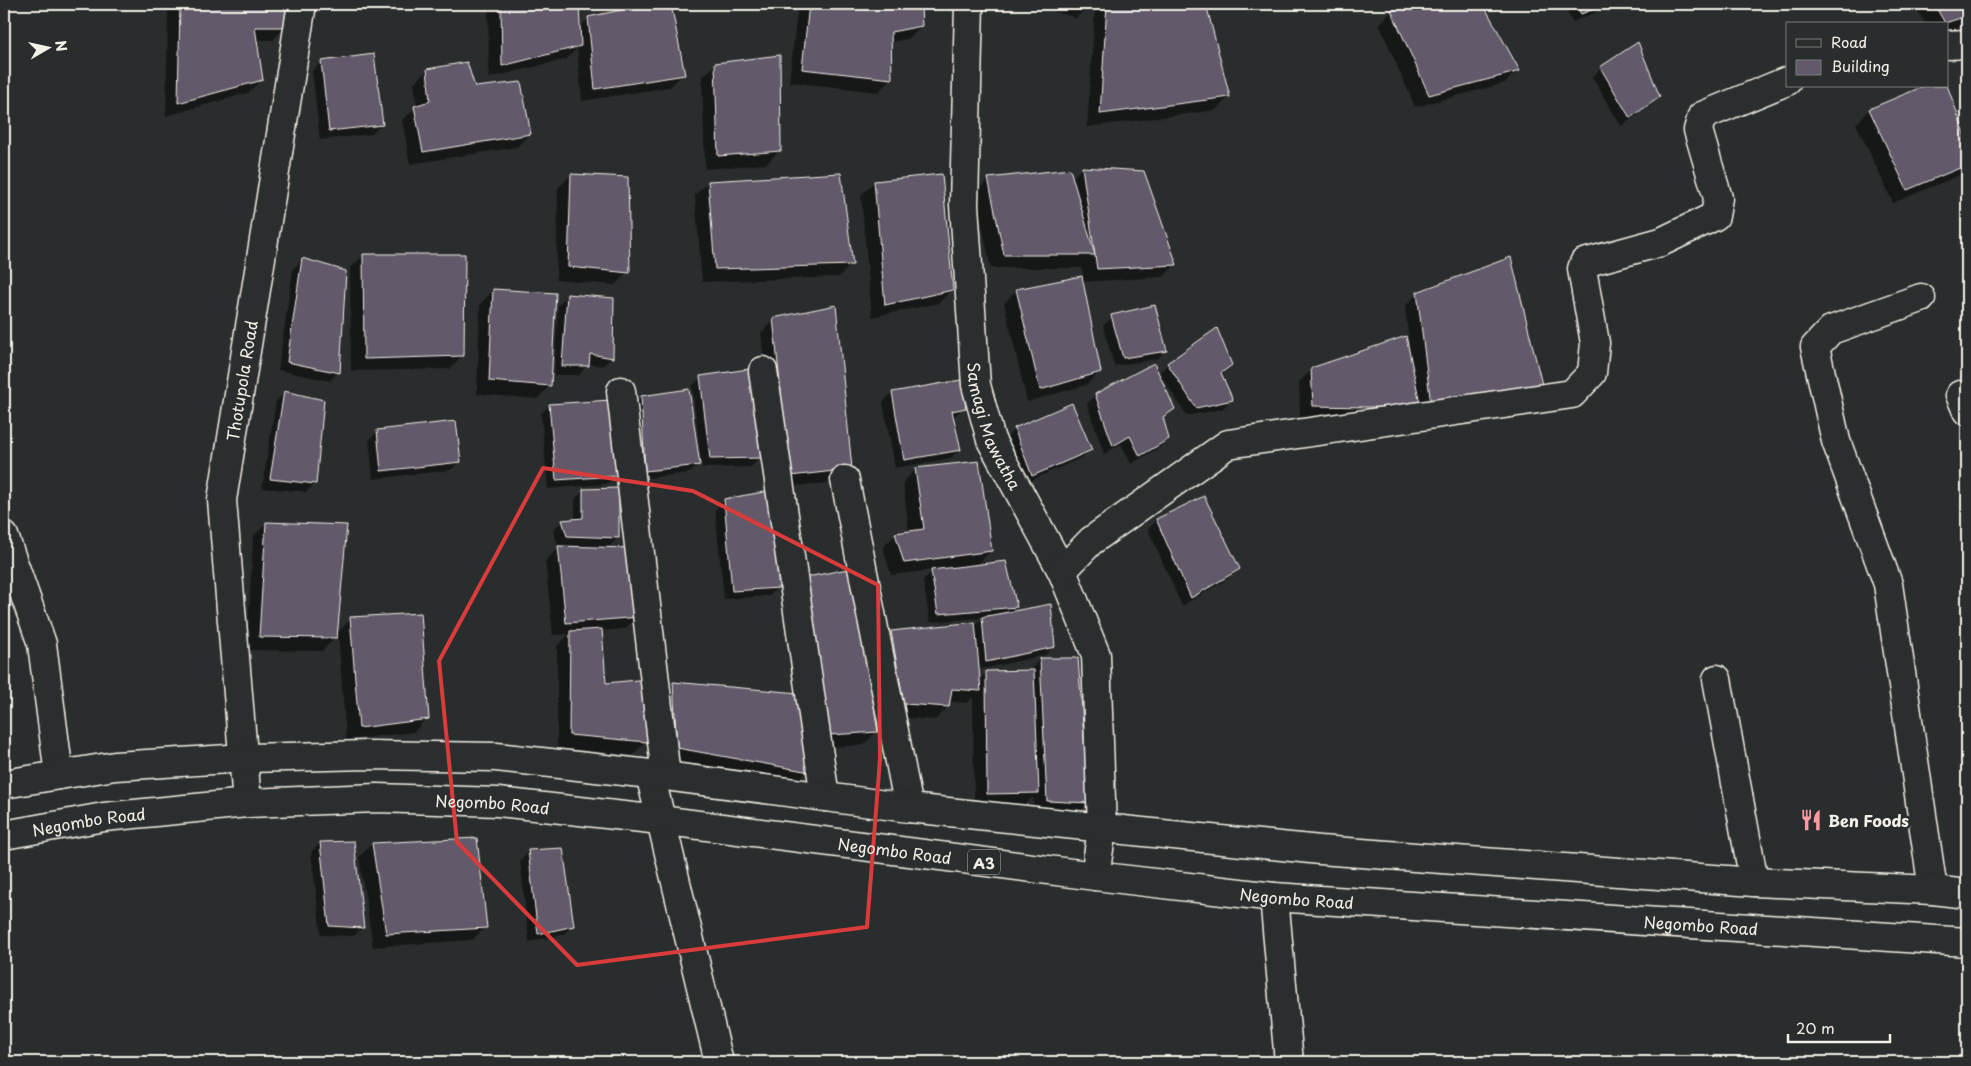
<svg xmlns="http://www.w3.org/2000/svg" width="1971" height="1066" font-family="'Playpen Sans',sans-serif">
<style>
.shadow{fill:#0007}
.building{fill:#625a6a;stroke:#f4f1e8}
.lines{fill:none;stroke-linecap:round;stroke-linejoin:round}
.street-casing{stroke:#f4f1e8;stroke-width:31}
.highway-casing{stroke:#f4f1e8;stroke-width:31}
.street{stroke:#2a2d2e;stroke-width:28}
.highway{stroke:#2a2d2e;stroke-width:28}
.marked{fill:none;stroke:#d93c3b;stroke-width:4;stroke-linejoin:round}
.labels{text-anchor:middle;dominant-baseline:central;stroke-width:5;stroke-linejoin:round;paint-order:stroke}
.shield{fill:#2a2d2e;stroke:#b7b6b0;stroke-width:1}
.shield-label{font-size:15px;font-weight:bold;fill:#f4f1e8}
.street-label{font-size:16px;fill:#f4f1e8;stroke:#2a2d2e}
.poi-label{font-size:16px;font-weight:bold;fill:#f4f1e8;stroke:#2a2d2e;text-anchor:start}
</style>
<rect width="100%" height="100%" fill="#2a2d2e"/>
<filter id="ink" filterUnits="userSpaceOnUse"><feTurbulence type="fractalNoise" baseFrequency=".02" numOctaves="2"/><feDisplacementMap in="SourceGraphic" scale="10" xChannelSelector="R" yChannelSelector="G"/><feConvolveMatrix kernelMatrix="1 2 1 2 8 2 1 2 1" color-interpolation-filters="sRGB"/></filter>
<g filter="url(#ink)">
<!-- shadow -->
<g class="shadow">
<path d="M168,4H285L286,26L273,40H255L262,79L248,93L166,116Z"/>
<path d="M488,4H577L579,28L589,18L655,4H670L683,74L670,87L582,101L577,48L567,59L489,78Z"/>
<path d="M798,4H920L921,26L908,39L890,42L891,79L878,92L789,82Z"/>
<path d="M1035,4H1090L1076,18L1036,6Z"/>
<path d="M1098,4H1205L1229,97L1216,110L1087,127L1095,7Z"/>
<path d="M1420,4H1481L1518,70L1505,83L1415,107L1379,24L1392,11Z"/>
<path d="M1563,4H1617L1572,22Z"/>
<path d="M1914,4H1967V25L1947,31V24H1925Z"/>
<path d="M373,56L381,125L372,134L320,140L312,71L321,62Z"/>
<path d="M716,64L779,151L766,164L705,169L702,77Z"/>
<path d="M1601,68L1659,97L1650,106L1621,126L1592,77Z"/>
<path d="M427,70L475,89L530,133L517,147L410,164L402,120L417,107L414,83Z"/>
<path d="M1927,86H1946L1967,144V168L1960,175L1893,203L1856,124L1869,110Z"/>
<path d="M1082,168L1143,172L1176,264L1163,277L1082,282L1100,371L1086,385L1027,402L1004,303L1017,290L1083,277L1082,268H991L975,193L989,179L1072,178Z"/>
<path d="M571,175L628,272L615,285L556,280L558,188Z"/>
<path d="M708,182L852,264L839,277L702,282L695,195Z"/>
<path d="M874,182L952,290L939,303L872,317L861,195Z"/>
<path d="M364,255L463,355L450,369L351,371L350,268Z"/>
<path d="M302,260L338,372L330,381L278,370L293,269Z"/>
<path d="M494,290L555,294L550,386L537,399L477,394L480,304Z"/>
<path d="M1418,293L1541,389L1407,421L1300,418L1299,382L1312,369L1410,352L1405,306Z"/>
<path d="M567,296L612,357L603,366L588,364L579,375H554L558,305Z"/>
<path d="M1112,317L1166,350L1157,359L1114,366L1103,326Z"/>
<path d="M774,319L851,468L837,482L777,488L761,333Z"/>
<path d="M1216,330L1230,365L1220,374L1231,400L1222,409L1187,416L1160,374L1158,375L1174,409L1162,420L1168,439L1159,448L1131,464L1121,444L1104,454L1087,404L1096,395L1158,374L1168,364Z"/>
<path d="M701,377L760,458L751,467L702,468L701,462L690,473L637,479L633,406L642,397L699,462H701L692,386Z"/>
<path d="M285,392L315,483L306,492L262,488L276,401Z"/>
<path d="M892,393L964,407L955,416L952,417L960,449L951,458L895,468L883,402Z"/>
<path d="M549,405L616,475L607,484L548,489L541,414Z"/>
<path d="M1015,429L1090,449L1081,458L1023,484L1006,438Z"/>
<path d="M378,431L460,461L451,470L373,479L369,440Z"/>
<path d="M916,469L991,551L976,566L1005,562L1016,607L1010,613L1054,646L1045,655L978,670L979,679L987,672H1028L1040,659L1077,660L1088,803L1075,816L1034,814L1033,797L1024,806H974L973,697L967,703L949,702L948,707L935,720L891,717L879,645L892,632L974,626L983,618L930,622L923,580L934,570L891,575L883,547L896,534L909,532L903,482Z"/>
<path d="M584,490L618,538L607,549L638,616L625,629L601,631L605,685L646,741L633,755L557,748V646L569,634L553,635L545,561L558,548H582V546L558,545L553,530L562,521L575,520V499Z"/>
<path d="M724,501L778,587L769,596L724,599L715,510Z"/>
<path d="M1157,520L1238,569L1229,578L1182,606L1148,529Z"/>
<path d="M267,523L335,638L322,651L247,650L253,536Z"/>
<path d="M808,578L876,732L863,745L816,748L794,591Z"/>
<path d="M351,619L427,718L414,732L346,740L338,632Z"/>
<path d="M674,683L808,771L795,784L664,761L661,696Z"/>
<path d="M320,843L363,927L354,936L321,935L311,852Z"/>
<path d="M372,844L486,927L472,940L373,947L359,857Z"/>
<path d="M529,852L573,925L564,934L529,942L520,860Z"/>
</g>
<!-- building -->
<g class="building">
<path d="M180,4H286L288,27H255L263,80L178,103Z"/>
<path d="M501,4H579L581,46L502,66Z"/>
<path d="M649,4H671L685,75L595,89L588,17Z"/>
<path d="M809,4H921L922,26L891,32L892,79L802,69Z"/>
<path d="M1107,4H1206L1230,97L1100,114Z"/>
<path d="M1415,4H1483L1520,71L1429,95L1391,10Z"/>
<path d="M1576,4H1607L1581,14Z"/>
<path d="M1934,4H1967V16L1945,23Z"/>
<path d="M1638,42L1660,97L1630,118L1600,67Z"/>
<path d="M374,54L383,125L329,131L321,61Z"/>
<path d="M780,55L781,151L718,156L715,63Z"/>
<path d="M467,62L475,87L521,82L531,134L423,152L414,106L430,101L427,69Z"/>
<path d="M1947,85L1967,140V165L1907,190L1869,109L1924,86H1947Z"/>
<path d="M1082,167L1144,171L1177,265L1097,269Z"/>
<path d="M1070,169L1095,255H1004L988,178Z"/>
<path d="M841,173L853,265L715,269L708,181Z"/>
<path d="M571,174L628,177L630,273L568,267Z"/>
<path d="M942,174L953,290L885,305L874,181Z"/>
<path d="M363,254H465L464,356L364,359Z"/>
<path d="M1511,257L1543,389L1432,413L1417,292Z"/>
<path d="M302,258L346,271L340,373L287,362Z"/>
<path d="M1082,276L1101,372L1040,390L1016,289Z"/>
<path d="M493,289L556,293L551,386L489,381Z"/>
<path d="M567,294L614,298L613,358L590,354L589,366H562Z"/>
<path d="M836,305L852,469L790,476L773,318Z"/>
<path d="M1155,305L1167,351L1123,358L1111,315Z"/>
<path d="M1217,328L1232,365L1221,373L1233,400L1196,408L1167,363Z"/>
<path d="M1406,336L1421,408L1313,406L1311,368Z"/>
<path d="M1154,363L1175,409L1163,417L1169,439L1140,456L1130,436L1113,446L1095,394Z"/>
<path d="M749,369L761,458L710,459L700,376Z"/>
<path d="M961,380L966,408L952,411L961,450L904,460L892,392Z"/>
<path d="M689,389L700,465L645,471L641,396Z"/>
<path d="M284,391L324,400L316,484L270,479Z"/>
<path d="M611,400L617,476L556,480L549,404Z"/>
<path d="M1072,403L1092,450L1032,476L1014,428Z"/>
<path d="M456,421L461,462L381,471L377,430Z"/>
<path d="M979,461L992,551L904,563L895,533L924,529L915,468Z"/>
<path d="M619,488V538L567,536L562,520L583,518V489Z"/>
<path d="M769,491L779,588L732,591L724,499Z"/>
<path d="M1204,496L1240,569L1191,598L1156,519Z"/>
<path d="M266,522L347,525L337,638L259,637Z"/>
<path d="M558,546L631,548L640,617L566,623Z"/>
<path d="M1006,561L1017,607L938,614L931,570Z"/>
<path d="M853,568L878,732L829,735L807,577Z"/>
<path d="M1051,604L1055,647L986,662L982,617Z"/>
<path d="M421,613L429,719L359,728L350,617Z"/>
<path d="M975,622L981,691L952,689L949,707L904,704L891,631Z"/>
<path d="M602,629L606,683L648,679L647,742L569,735L570,631Z"/>
<path d="M1040,658H1078L1089,803L1047,801Z"/>
<path d="M1034,670L1039,793L987,794L986,671Z"/>
<path d="M673,682L799,693L810,772L677,748Z"/>
<path d="M477,838L487,928L386,934L372,843Z"/>
<path d="M354,841L364,928L329,926L320,842Z"/>
<path d="M563,848L574,926L538,934L528,850Z"/>
</g>
<g class="lines">
<!-- street casing -->
<g class="street-casing">
<g id="street">
<path id="s1" d="M969,4L964,205L976,385L991,440L1062,571L1096,655L1102,829L1095,876"/>
<path d="M1947,45L1967,44"/>
<path d="M1921,298L1831,330L1815,347L1836,441L1888,584L1933,890"/>
<path d="M763,371L825,797"/>
<path d="M621,391L666,776"/>
<path d="M1960,395L1967,411"/>
<path d="M845,480L909,808"/>
<path d="M4,536L42,644L59,775"/>
<path d="M1062,571L1091,541L1228,444L1572,394L1592,373L1595,343L1582,269L1584,263L1661,242L1715,216L1718,198L1698,130L1702,116L1787,81"/>
<path d="M1717,679L1754,882"/>
<path d="M650,774L719,1062"/>
<path id="s2" d="M247,803L222,500L302,4"/>
<path d="M1274,897L1289,1062"/>
</g>
</g>
<!-- highway casing -->
<g class="highway-casing">
<g id="highway">
<path d="M4,784L115,766L245,758L367,755L496,757L650,774L909,808L1320,850L1754,882L1933,890L1967,894"/>
<path id="s3" d="M4,835L104,817L247,803L377,798L498,802L660,820L1095,876L1274,897L1967,942"/>
</g>
</g>
<!-- street -->
<use href="#street" class="street"/>
<!-- highway -->
<use href="#highway" class="highway"/>
</g>
</g>
<!-- marked area -->
<path class="marked" d="M543,468L693,491L878,585L880,759L867,927L577,965L457,842L439,661Z"/>
<!-- icons -->
<defs>
<g id="restaurant-bare" transform="scale(1.725)"><path d="M-5-6h1v4h1v-4h1v4h1v-4h1v5L-1.5 .5V6h-2V.5L-5-1ZM5-6V6H3V1.5H1.5Q1.5-4 5-6Z" fill="#ff9aa2" stroke="#2a2d2e" stroke-width="2.5" paint-order="stroke"/></g>
</defs>
<g fill-rule="evenodd">
<use href="#restaurant-bare" x="1811" y="820"/>
</g>
<g class="labels">
<!-- shield labels -->
<rect class="shield" x="968" y="849.5" width="32" height="25" rx="4"/>
<g class="shield-label">
<text x="984" y="862">A3</text>
</g>
<!-- street labels -->
<g class="street-label">
<text stroke="none"><textPath href="#s2" startOffset="425">Thotupola Road</textPath></text>
<text stroke="none"><textPath href="#s1" startOffset="426">Samagi Mawatha</textPath></text>
<text stroke="none"><textPath href="#s3" startOffset="491">Negombo Road</textPath></text>
<text stroke="none"><textPath href="#s3" startOffset="86">Negombo Road</textPath></text>
<text stroke="none"><textPath href="#s3" startOffset="896">Negombo Road</textPath></text>
<text stroke="none"><textPath href="#s3" startOffset="1301">Negombo Road</textPath></text>
<text stroke="none"><textPath href="#s3" startOffset="1706">Negombo Road</textPath></text>
</g>
<!-- poi labels -->
<g class="poi-label">
<text x="1828" y="820">Ben Foods</text>
</g>
</g>
<!-- margin -->
<rect width="1971" height="1066" fill="none" stroke="#2a2d2e" stroke-width="20"/>
<rect x="10" y="10" width="1951" height="1046" fill="none" stroke="#f4f1e8" stroke-width="2" filter="url(#ink)"/>
<!-- legend -->
<rect x="1786" y="22" width="162" height="65" fill="#2a2d2e" stroke="#7b7b78"/>
<rect x="1796" y="39" width="25" height="8" fill="#2a2d2e" stroke="#7b7b78"/>
<text x="1831" y="48" font-size="15" fill="#f4f1e8">Road</text>
<rect x="1796" y="60" width="25" height="15" fill="#625a6a" stroke="#7b7b78"/>
<text x="1831" y="72" font-size="15" fill="#f4f1e8">Building</text>
<!-- north arrow -->
<g transform="translate(48 48) rotate(81)" stroke="#2a2d2e" stroke-width="4" paint-order="stroke">
<path d="M0-4L9 19L0 12L-9 19Z" fill="#f4f1e8"/>
<text y="-8" font-size="14" font-weight="bold" text-anchor="middle" fill="#f4f1e8">N</text>
</g>
<!-- scale -->
<path d="M1788 1034v8h102v-8" fill="none" stroke="#f4f1e8" stroke-width="2.5"/>
<text x="1796" y="1034" font-size="15" fill="#f4f1e8" stroke="#2a2d2e" stroke-width="4" paint-order="stroke">20 m</text>
</svg>
